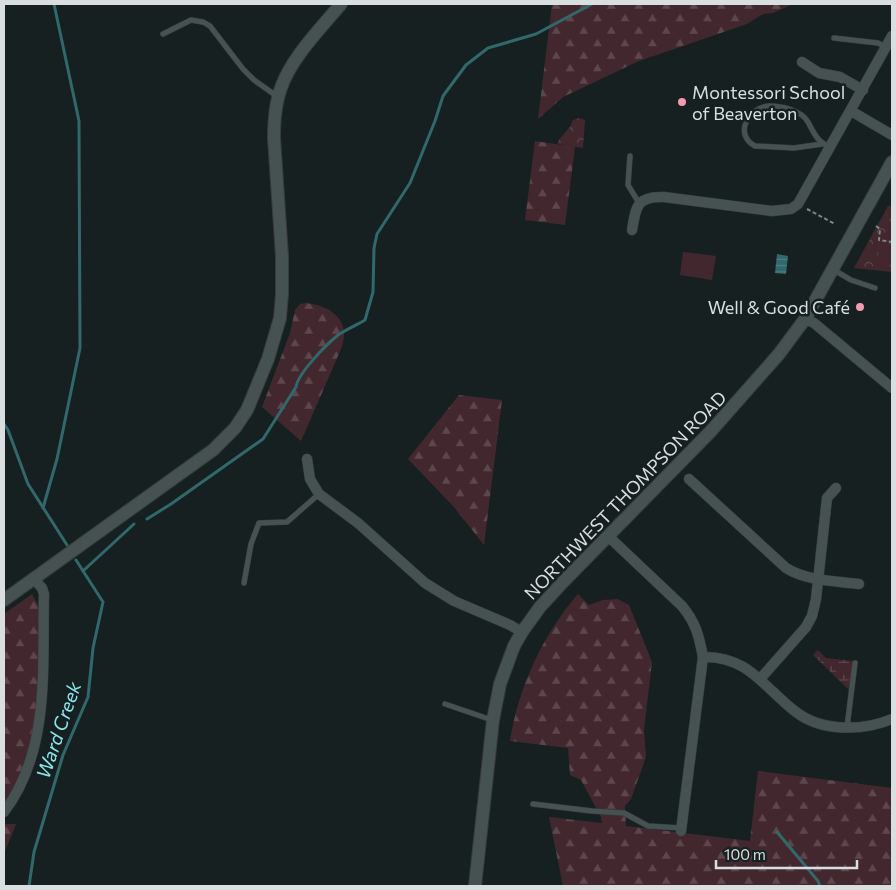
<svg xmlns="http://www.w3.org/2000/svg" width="896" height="890" font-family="Commissioner,sans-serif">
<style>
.forest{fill:url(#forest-firs)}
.wetland{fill:url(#wetland-marsh)}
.park{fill:url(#park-crowns)}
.pitch{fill:#42282e}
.water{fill:url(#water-rules)}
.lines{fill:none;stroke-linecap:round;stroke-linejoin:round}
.stream{stroke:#31686c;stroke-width:3}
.service-casing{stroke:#363c3d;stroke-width:6}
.minor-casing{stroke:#363c3d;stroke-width:11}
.tertiary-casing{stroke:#363c3d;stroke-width:14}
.path{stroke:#7e8686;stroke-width:2;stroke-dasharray:4 2.5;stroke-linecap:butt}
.service{stroke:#465151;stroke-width:5}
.minor{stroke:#465151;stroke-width:10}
.tertiary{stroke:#465151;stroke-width:12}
.poi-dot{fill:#f29aaf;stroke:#162020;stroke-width:2}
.labels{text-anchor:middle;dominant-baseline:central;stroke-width:5;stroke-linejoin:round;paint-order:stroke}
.poi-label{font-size:18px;fill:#d9dfe0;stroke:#162020;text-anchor:start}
.street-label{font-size:18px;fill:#d9dfe0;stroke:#162020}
.water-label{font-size:19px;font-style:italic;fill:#8be7ed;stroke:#162020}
</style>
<defs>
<pattern id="forest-firs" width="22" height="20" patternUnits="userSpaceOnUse" patternTransform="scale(1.25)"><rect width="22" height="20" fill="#42282e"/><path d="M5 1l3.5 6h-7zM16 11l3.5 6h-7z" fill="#5d474c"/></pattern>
<pattern id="wetland-marsh" width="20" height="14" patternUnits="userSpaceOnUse" patternTransform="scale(1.25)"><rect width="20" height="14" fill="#42282e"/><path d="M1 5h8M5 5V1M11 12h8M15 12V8" fill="none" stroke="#5d474c"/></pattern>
<pattern id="park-crowns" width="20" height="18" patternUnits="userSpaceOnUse" patternTransform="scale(1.25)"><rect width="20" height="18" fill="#42282e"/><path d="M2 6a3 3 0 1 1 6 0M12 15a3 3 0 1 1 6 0" fill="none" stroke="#5d474c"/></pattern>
<pattern id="water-rules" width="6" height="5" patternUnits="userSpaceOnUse" patternTransform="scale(1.25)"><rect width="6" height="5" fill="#31686c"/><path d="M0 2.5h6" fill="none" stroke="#4e7d81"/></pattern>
</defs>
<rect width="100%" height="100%" fill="#162020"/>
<!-- forest -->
<g class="forest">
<path d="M552,4H793L773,13L763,14L747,24L639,61L563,97L538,119Z"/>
<path d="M535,141L575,147L565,225L525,220Z"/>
<path d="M306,303C332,306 352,321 341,349L301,441L262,407L290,333L295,310L300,304Z"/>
<path d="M459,395L502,400L484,545L454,507L408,459Z"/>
<path d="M32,594L38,605L39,612L40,701L30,755L4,808V614Z"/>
<path d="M578,594L589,605L603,600L618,599L629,605L652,662L644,730L646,757L631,799L625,806L626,826L750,841L758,771L892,788V886H563L549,817L602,823L601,817L581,780L570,775L568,748L510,741C519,686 542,636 578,594Z"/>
<path d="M4,824H16L4,854Z"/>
</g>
<!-- wetland -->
<path class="wetland" d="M818,650L826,658L853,661L850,691L813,655Z"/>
<!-- park -->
<g class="park">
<path d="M579,118L585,120L583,148L557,144C561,134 569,132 573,120Z"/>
<path d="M888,206H892V272L854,268Z"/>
</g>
<!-- pitch -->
<g class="pitch">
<path d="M879,246L892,247V265L877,263Z"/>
<path d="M683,252L701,254L700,260L701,254L716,256L712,280L680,275Z"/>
</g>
<!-- water -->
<path class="water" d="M777,254L788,256L786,274L775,273Z"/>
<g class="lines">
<!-- stream -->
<g class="stream">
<path d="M4,424L8,430L28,484L67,545"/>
<path d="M43,508L57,459L80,348L79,121L54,4"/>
<path d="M147,519L171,504L263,439L296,387C298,373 327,344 338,335C347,329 357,325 365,320L373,292L374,248L377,234L410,183L435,121L443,96L466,65L488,48L536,34L592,4"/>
<path d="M83,571L134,524"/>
<path d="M777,832L818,881L820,886"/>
<path d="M29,886L34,852L63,755L88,697L93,648L103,602L76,560"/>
</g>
<!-- service casing -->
<g class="service-casing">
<g id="service">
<path d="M163,34L191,20L203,22L210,26L243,69L254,80L278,97"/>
<path d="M834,38L878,43L886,47"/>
<path d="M822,144L794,148L755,146C734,135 747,108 769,106C782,106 801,110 808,122C814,133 817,142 830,147"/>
<path d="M630,156L628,185L639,203"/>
<path d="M834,270L851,280L875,288"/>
<path d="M244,583L251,544L259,523L287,522L319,494"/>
<path d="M445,704L492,720"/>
<path d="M847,727L855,663"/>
<path d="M533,804L592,811L624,813L648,826L681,828"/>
</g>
</g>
<!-- minor casing -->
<g class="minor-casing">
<g id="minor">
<path d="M802,62L819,73L840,77L863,90"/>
<path d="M851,111L892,135"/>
<path d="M632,230C636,206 637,196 664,197L772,211L791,209L798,204L892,36"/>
<path d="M805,319L814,323L892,388"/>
<path d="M307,459L310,479L319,494L358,523L425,583L454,601L510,625L522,632"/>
<path d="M689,479L786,568C807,581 835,581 859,584"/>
<path d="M608,536L682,606C696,623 699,636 703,657L681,831"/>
<path d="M703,657C749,656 764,688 796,712C822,732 863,731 892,719"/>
<path d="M760,679L806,627L812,616L816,599L827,498L836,488"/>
<path d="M4,812C51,750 42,667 44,594L42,588L34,579"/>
</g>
</g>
<!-- tertiary casing -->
<g class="tertiary-casing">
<g id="tertiary">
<path d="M4,600L213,450L235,428L247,410L268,359L280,318L282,294V256L274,138C274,121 275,104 281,88C291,58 321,28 341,4"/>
<path d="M475,886L493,720L500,684L514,646L522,632L540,607L563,582L711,431L779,354L805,319L892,162"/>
</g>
</g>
<!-- path -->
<g class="path">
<path d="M807,209L835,224"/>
<path d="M876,226L880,229L879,240L892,242"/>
</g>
<!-- service -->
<use href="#service" class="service"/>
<!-- minor -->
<use href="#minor" class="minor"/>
<!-- tertiary -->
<use href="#tertiary" class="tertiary"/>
</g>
<!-- markers -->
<g class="poi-dot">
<circle cx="682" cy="102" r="5"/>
<circle cx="860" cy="307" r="5"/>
</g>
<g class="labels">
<!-- poi labels -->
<g class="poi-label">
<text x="692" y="92">Montessori School<tspan x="692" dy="21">of Beaverton</tspan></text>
<text x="850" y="307" text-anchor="end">Well &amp; Good Café</text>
</g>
<!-- street labels -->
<g class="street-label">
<text transform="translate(625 495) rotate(-46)">NORTHWEST THOMPSON ROAD</text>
</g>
<!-- water labels -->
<g class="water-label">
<text transform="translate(58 730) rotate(-71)">Ward Creek</text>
</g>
</g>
<!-- border -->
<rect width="896" height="890" fill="none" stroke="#d9dfe0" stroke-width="10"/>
<!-- scale -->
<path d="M716 860v8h141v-8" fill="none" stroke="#d9dfe0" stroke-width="2.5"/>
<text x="724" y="860" font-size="15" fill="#d9dfe0" stroke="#162020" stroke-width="4" paint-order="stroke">100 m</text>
</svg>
